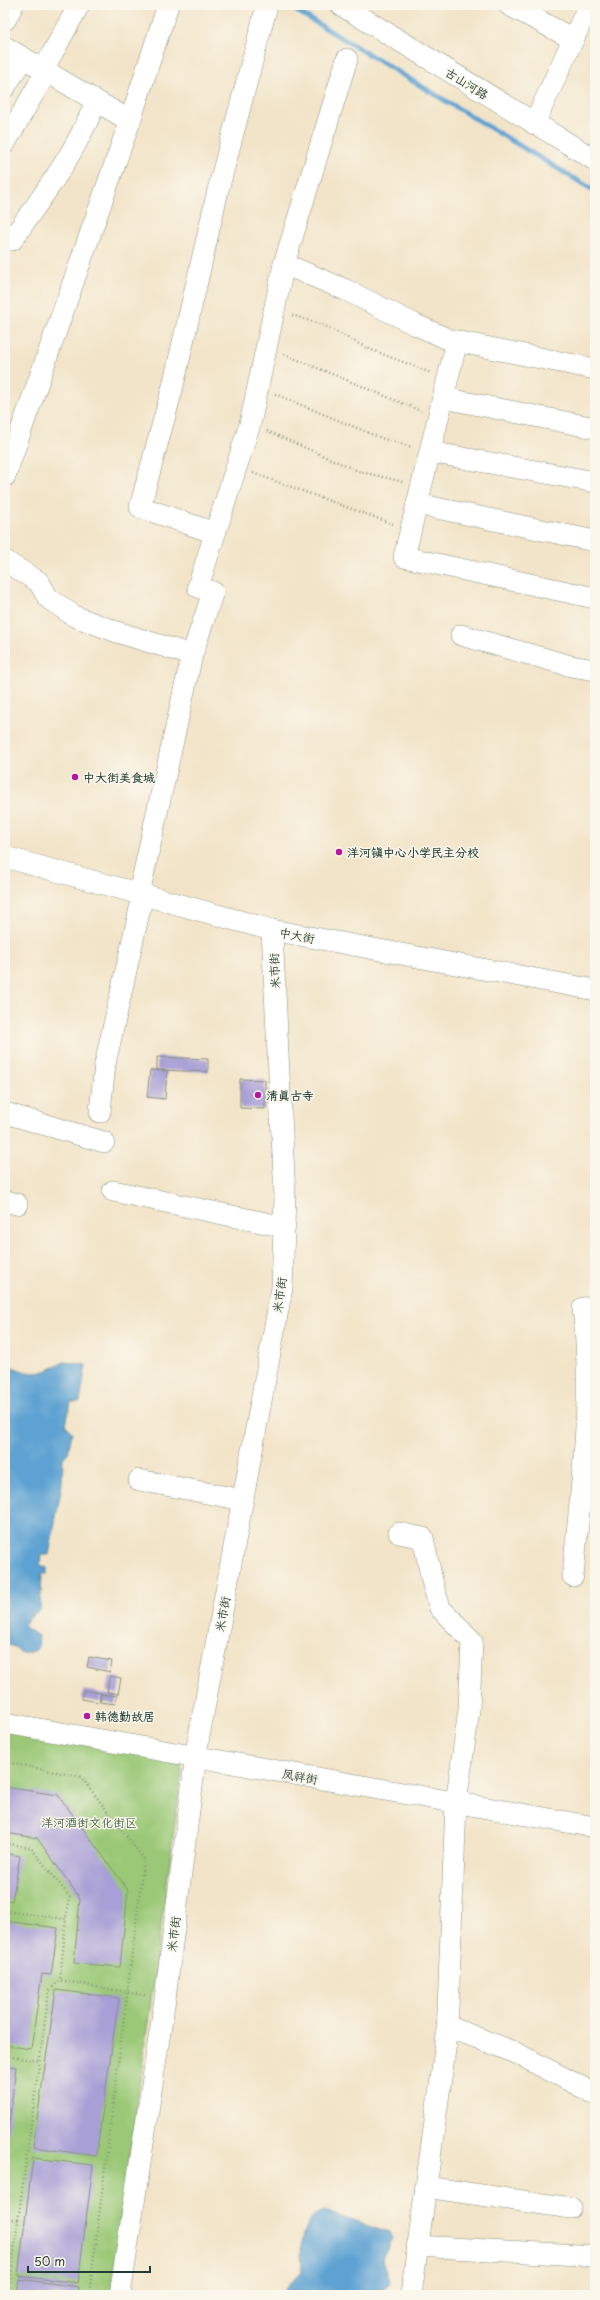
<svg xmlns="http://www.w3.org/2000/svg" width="600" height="2300" font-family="'Playpen Sans','LXGW WenKai TC',sans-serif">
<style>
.green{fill:#9ac876;stroke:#5c8255}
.water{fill:#5da2d2;stroke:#3e7083}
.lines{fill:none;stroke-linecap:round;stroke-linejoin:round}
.stream{stroke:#5da2d2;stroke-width:5}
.building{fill:#a79fd5}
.minor-casing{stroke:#88907e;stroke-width:22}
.path{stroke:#88907e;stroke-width:2.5;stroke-dasharray:1 3;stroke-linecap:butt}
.minor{stroke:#fff;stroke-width:21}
.poi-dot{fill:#b5179e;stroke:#fbf7ec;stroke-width:1.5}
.labels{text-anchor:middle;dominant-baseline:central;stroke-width:3;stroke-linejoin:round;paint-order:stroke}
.street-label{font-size:12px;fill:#1f3d34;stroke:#fbf7ec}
.poi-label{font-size:12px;font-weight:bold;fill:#1f3d34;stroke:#fbf7ec;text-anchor:start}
.park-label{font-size:12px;fill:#3e6044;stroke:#fbf7ec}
</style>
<rect width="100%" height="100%" fill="#fbf7ec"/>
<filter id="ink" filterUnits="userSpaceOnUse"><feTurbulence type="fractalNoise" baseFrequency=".025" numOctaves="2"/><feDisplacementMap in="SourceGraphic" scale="8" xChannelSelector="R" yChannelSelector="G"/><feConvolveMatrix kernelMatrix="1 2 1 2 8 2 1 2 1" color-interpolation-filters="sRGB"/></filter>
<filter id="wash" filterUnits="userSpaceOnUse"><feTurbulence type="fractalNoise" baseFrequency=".012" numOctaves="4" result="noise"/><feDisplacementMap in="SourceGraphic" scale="16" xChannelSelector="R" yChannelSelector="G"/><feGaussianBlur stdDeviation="0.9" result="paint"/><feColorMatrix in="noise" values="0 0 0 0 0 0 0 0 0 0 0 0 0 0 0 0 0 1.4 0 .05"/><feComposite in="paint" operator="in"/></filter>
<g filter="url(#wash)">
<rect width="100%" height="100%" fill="#f2e4c8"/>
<!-- green -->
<path class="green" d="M5,1722L180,1752L182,1771L111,2295H5Z"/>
<!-- water -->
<g class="water">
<path d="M64,1362L86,1365L80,1402H71L66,1425L72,1433L68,1453L63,1458L62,1484L49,1555H41L40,1565L47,1567V1574H42L40,1610L28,1618L24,1626L38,1636L39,1644L36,1650L22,1654L15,1647L5,1644V1366L8,1365C35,1377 39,1375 64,1362Z"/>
<path d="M324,2211L389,2233L393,2238L382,2259L390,2284C383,2291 374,2289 365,2292L364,2295H281L302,2271C301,2248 297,2219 324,2211Z"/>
</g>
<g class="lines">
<!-- stream -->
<path class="stream" d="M287,5L595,191"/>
</g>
<g id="blocks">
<!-- building -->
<g class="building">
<path d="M157,1057L208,1059V1072L157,1070Z"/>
<path d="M150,1070L167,1071L165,1099L147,1097Z"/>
<path d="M240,1079L265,1080V1109L240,1108Z"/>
<path d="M89,1657L112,1661L110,1672L87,1667Z"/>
<path d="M110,1676L121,1678L118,1694L107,1692Z"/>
<path d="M83,1690L101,1693L99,1702L82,1699Z"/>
<path d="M101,1694L117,1696L115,1704L100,1702Z"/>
<path d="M5,1787L58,1795L128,1890L120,1967L74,1963L80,1898L37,1838L5,1833Z"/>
<path d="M5,1853L20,1856L12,1901L5,1900Z"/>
<path d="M5,1921L58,1928L51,1975L42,1974L31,2049L5,2045Z"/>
<path d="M56,1990L119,1998L96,2156L33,2147Z"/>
<path d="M5,2065L16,2067L6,2147H5Z"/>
<path d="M33,2158L93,2165L78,2283L18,2276Z"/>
<path d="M5,2225L9,2226L6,2246H5Z"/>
<path d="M19,2279L79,2287L78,2295H17Z"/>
</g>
</g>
</g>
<g filter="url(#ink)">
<use href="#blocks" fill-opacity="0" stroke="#88907e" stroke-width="1"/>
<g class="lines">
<!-- minor casing -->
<g class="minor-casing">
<g id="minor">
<path d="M341,5L595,160"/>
<path d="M509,5L573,39"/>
<path d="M5,20L13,5"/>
<path d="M5,47L130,121"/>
<path d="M43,70L79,5"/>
<path d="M5,87L23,58"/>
<path d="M534,124L589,5"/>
<path d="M5,143L46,72"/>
<path d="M12,240C44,193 75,155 96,101"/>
<path d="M284,264L346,290L414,324L450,340L595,369"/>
<path d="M457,341L404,557L595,598"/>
<path d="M444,398L595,428"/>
<path d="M430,452L595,482"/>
<path d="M5,476L130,121L168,5"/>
<path d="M417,504L595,541"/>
<path d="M215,533L140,507L173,386L218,190L266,9"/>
<path d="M5,561L39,582L48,598L74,616L117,632L192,655"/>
<path d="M461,635L571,666L595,670"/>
<path d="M5,857L272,930L595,990"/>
<path d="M139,894L192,655L213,592L198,587L250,424L284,264L347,59"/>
<path d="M100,1112L105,1064L143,895"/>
<path d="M5,1113L104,1142"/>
<path d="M113,1191L285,1227"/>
<path d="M5,1201L17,1204"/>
<path d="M139,1480L243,1500"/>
<path d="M399,1533L423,1538L433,1585L440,1608L472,1641L469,1710L456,1803L447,2035L411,2295"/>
<path d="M573,1576C581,1485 594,1400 583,1308L595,1306"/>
<path d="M5,1723L595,1827"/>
<path d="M447,2026L516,2053L595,2094"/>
<path d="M425,2187L571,2208"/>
<path d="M417,2246L595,2256"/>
<path d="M120,2295L165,1999L197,1747L282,1288L285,1197L272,930"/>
</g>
</g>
<!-- path -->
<g class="path">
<path d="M292,315L325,326L367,348L431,373"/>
<path d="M284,354L421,411"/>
<path d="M275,394L381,438L412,447"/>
<path d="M267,431L358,471L404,482"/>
<path d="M253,473L393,524"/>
<path d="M5,1762L81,1777L144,1859L89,2295"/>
<path d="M5,1843L31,1848L70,1897L66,1919"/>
<path d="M5,1911L66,1919L60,1980L147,1996"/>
<path d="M5,2056L40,2061"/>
<path d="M5,2218L19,2220"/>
<path d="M8,2295L49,1991L60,1980"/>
</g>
<!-- minor -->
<use href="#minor" class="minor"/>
</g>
</g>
<!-- markers -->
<g class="poi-dot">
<circle cx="75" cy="777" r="4"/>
<circle cx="339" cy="852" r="4"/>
<circle cx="258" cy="1095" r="4"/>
<circle cx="87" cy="1716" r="4"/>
</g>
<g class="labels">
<!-- street labels -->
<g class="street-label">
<text transform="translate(467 83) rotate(32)">古山河路</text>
<text transform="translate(297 935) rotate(11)">中大街</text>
<text transform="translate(274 971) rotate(-93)">米市街</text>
<text transform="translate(279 1295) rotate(-82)">米市街</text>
<text transform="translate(222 1614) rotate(-80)">米市街</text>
<text transform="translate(300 1776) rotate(10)">凤祥街</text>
<text transform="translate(173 1934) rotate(-83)">米市街</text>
</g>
<!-- poi labels -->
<g class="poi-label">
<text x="83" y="777">中大街美食城</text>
<text x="347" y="852">洋河镇中心小学民主分校</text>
<text x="266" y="1095">清真古寺</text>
<text x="95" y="1716">韩德勤故居</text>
</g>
<!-- park labels -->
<g class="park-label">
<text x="89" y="1822">洋河酒街文化街区</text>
</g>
</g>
<!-- margin -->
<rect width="600" height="2300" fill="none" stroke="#fbf7ec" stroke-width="20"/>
<!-- scale -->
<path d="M28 2266v6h122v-6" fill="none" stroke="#1f3d34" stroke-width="2"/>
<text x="34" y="2266" font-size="12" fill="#1f3d34" stroke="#fbf7ec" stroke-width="3" paint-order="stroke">50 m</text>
</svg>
